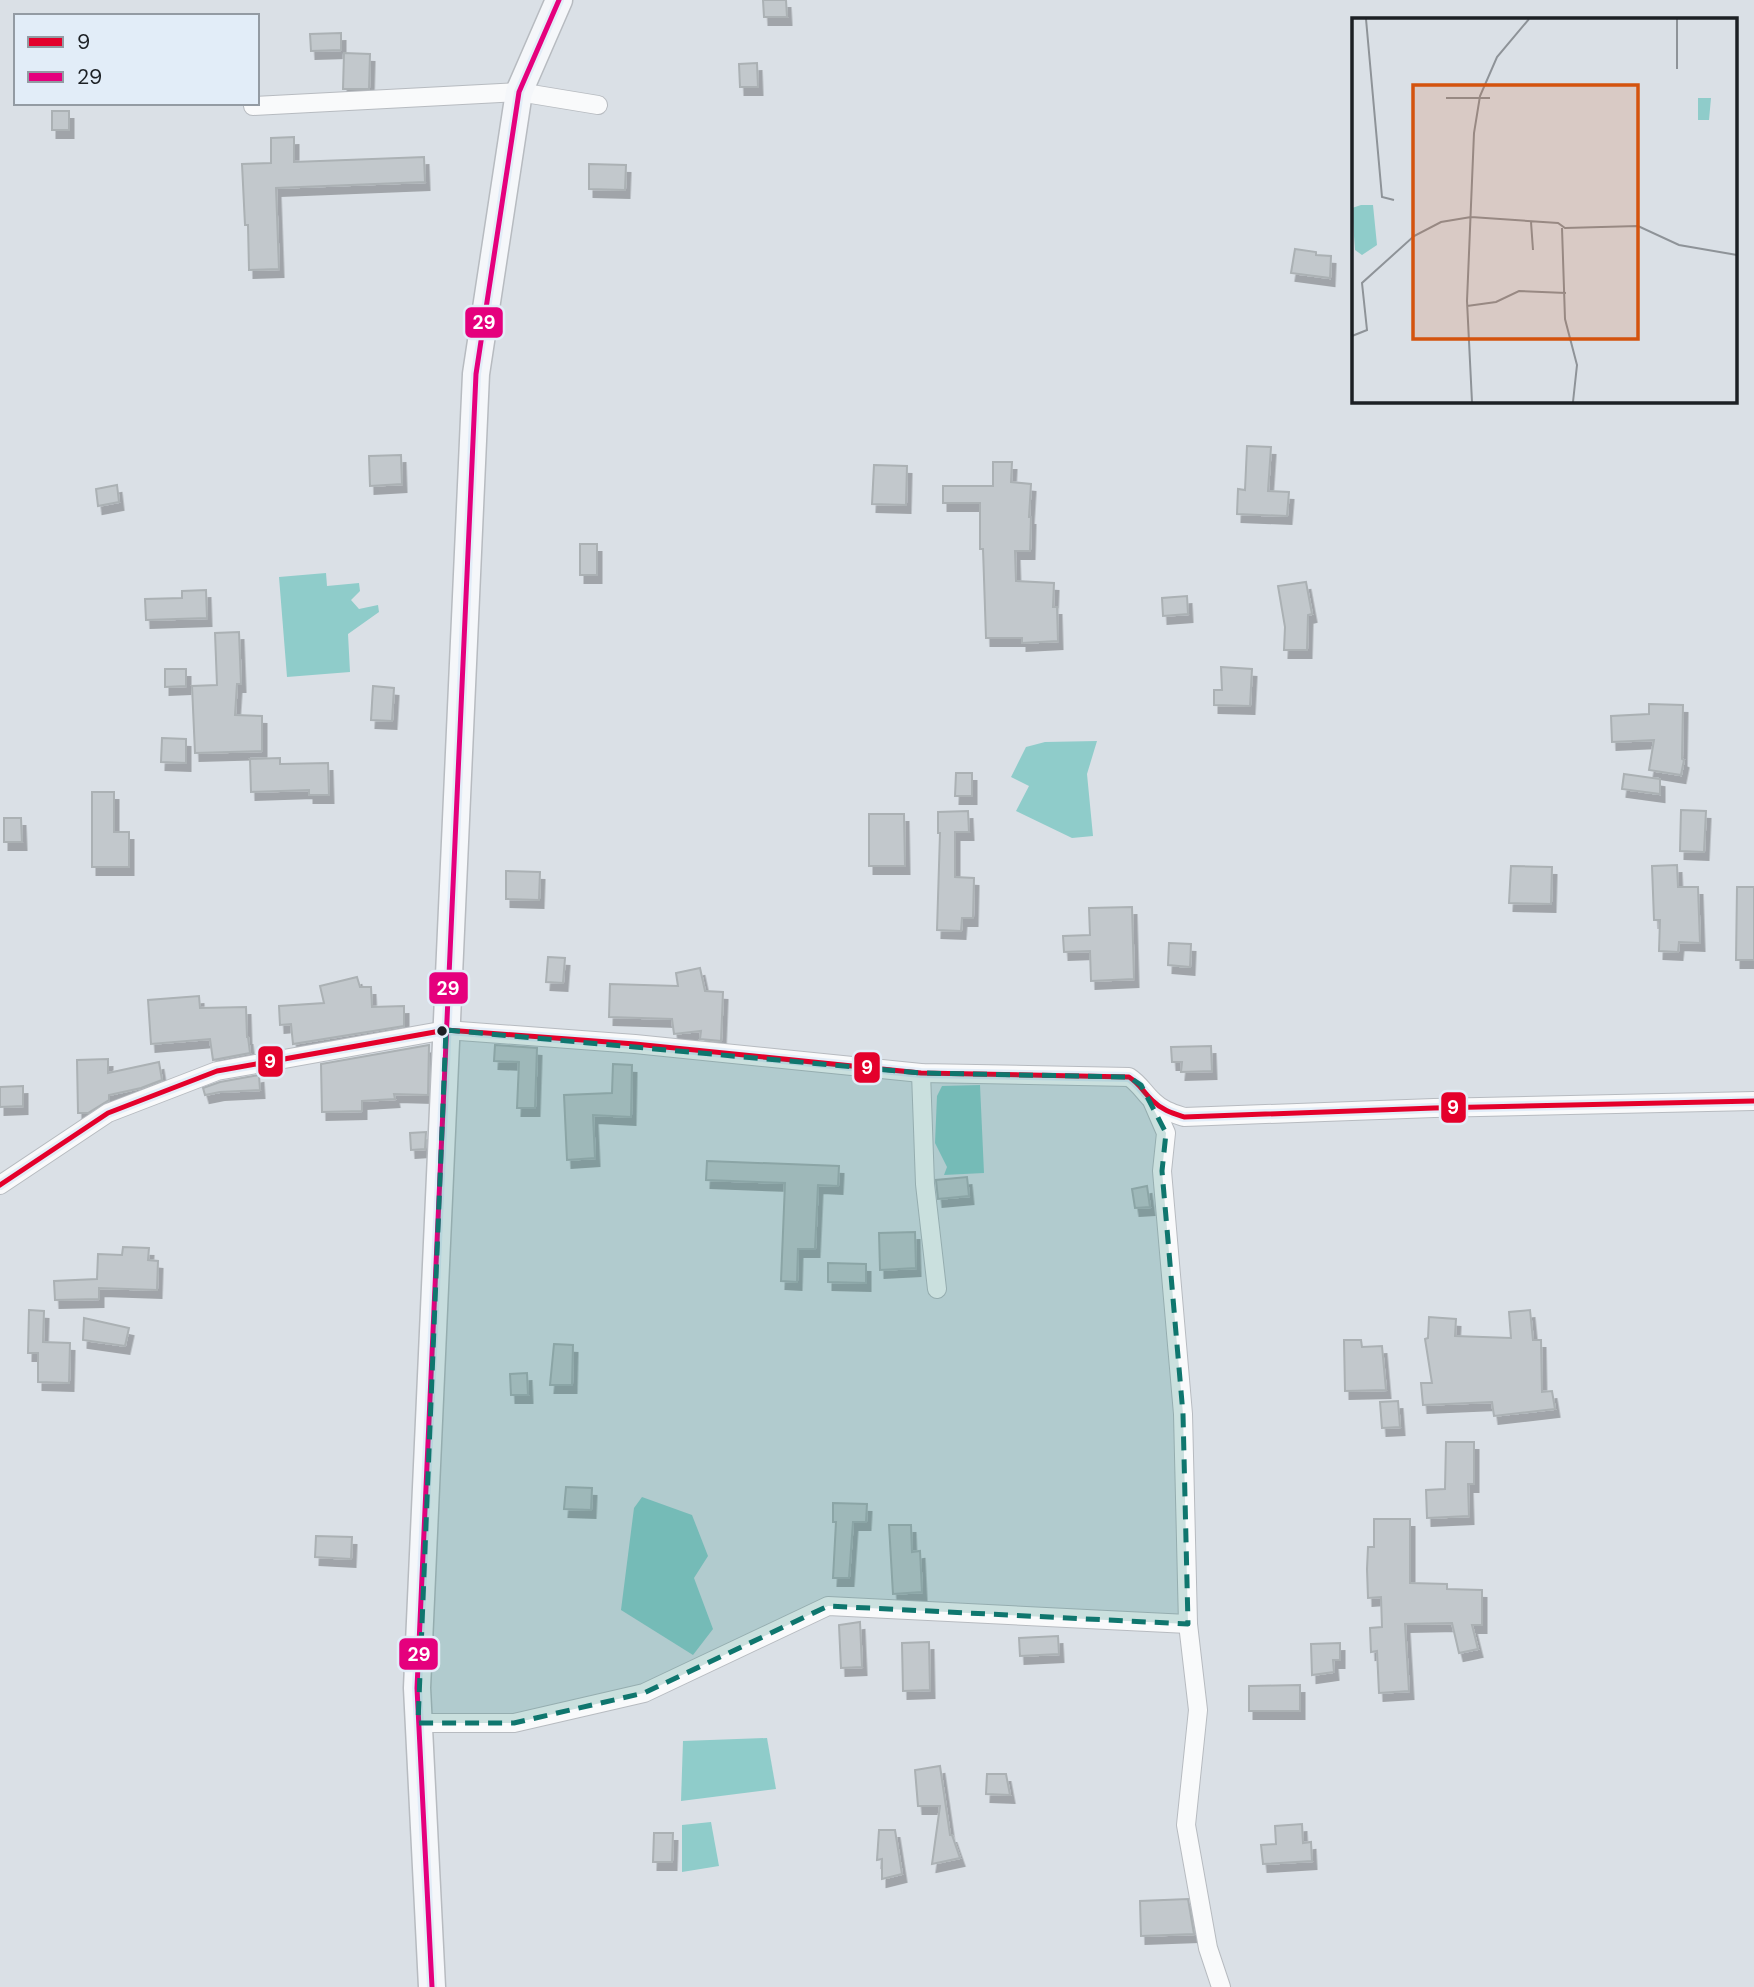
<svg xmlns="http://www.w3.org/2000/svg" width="1754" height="1987" font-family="'DM Sans',sans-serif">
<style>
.water{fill:#8fccca}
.building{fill:#c2c8cc;stroke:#abb1b4;stroke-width:2;filter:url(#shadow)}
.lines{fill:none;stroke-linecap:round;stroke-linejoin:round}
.street-casing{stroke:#b7bbc0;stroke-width:20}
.secondary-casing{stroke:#b7bbc0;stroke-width:29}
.street{stroke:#f9fafb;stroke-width:18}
.secondary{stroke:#f5f7fa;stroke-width:26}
.bus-1-casing{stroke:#e2edf8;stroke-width:10}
.bus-2-casing{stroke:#e2edf8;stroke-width:10}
.bus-1{stroke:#e4002b;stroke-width:5}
.bus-2{stroke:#e5007d;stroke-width:5}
.marked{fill:#0f766e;fill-opacity:0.2;stroke:#0f766e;stroke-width:5;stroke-dasharray:14 9;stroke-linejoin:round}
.bus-dot{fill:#1c2024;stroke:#e2edf8;stroke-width:2.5}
.inset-road{fill:none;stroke:#8e9398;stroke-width:2}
.view{fill:#d4530e;fill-opacity:0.15;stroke:#d4530e;stroke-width:3.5}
.inset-edge{fill:none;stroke:#1c2024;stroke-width:3.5}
.line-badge{stroke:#e2edf8;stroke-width:2.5}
.badge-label{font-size:19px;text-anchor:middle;font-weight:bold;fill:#fff}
</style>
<defs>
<filter id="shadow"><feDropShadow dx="4.5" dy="8" stdDeviation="0" flood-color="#0004"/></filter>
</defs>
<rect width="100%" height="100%" fill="#dae0e6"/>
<!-- water -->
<g class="water">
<path d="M326,573L327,586L359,583L360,591L351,600L359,609L378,605L379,612L348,634L350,672L287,677L279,577Z"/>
<path d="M1097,741L1087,774L1093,836L1072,838L1016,811L1029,786L1011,777L1026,747L1045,742Z"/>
<path d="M980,1085L984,1173L944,1175L947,1167L935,1143L937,1096L942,1086Z"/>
<path d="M642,1497L692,1515L708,1556L694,1578L713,1629L693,1655L621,1610L634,1508Z"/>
<path d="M767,1738L776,1789L681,1801L683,1741Z"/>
<path d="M711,1822L719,1866L682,1872V1825Z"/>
</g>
<!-- building -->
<g class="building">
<path d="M763,0H786L787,17H764Z"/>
<path d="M341,33V50L311,51L310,34Z"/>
<path d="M344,53L370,54L369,89H343Z"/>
<path d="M757,63L758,87H740L739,64Z"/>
<rect x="52" y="111" width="17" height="19"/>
<path d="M294,137V162L424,157L425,182L276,188L279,269L249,270L248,225H245L242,164L271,163V138Z"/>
<path d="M589,164L626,165L625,190L589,189Z"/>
<path d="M1295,249L1316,252V255L1331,256L1330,278L1291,273Z"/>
<path d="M1247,446L1271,447L1268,491L1289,492L1287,516L1237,514L1238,489L1245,490Z"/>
<path d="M401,455L402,484L370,486L369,456Z"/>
<path d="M993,462H1012L1011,482L1031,484L1029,517H1031L1030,551H1015L1016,581L1054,583L1053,607H1057L1058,641L1022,643V638H986L983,549H980V503H943V486H993Z"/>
<path d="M874,465L907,466L906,505L872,504Z"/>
<path d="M117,485L119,502L98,506L96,489Z"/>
<rect x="580" y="544" width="17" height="31"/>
<path d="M1306,582L1312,614L1308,615L1307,650H1284L1285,627L1278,586Z"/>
<path d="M206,590L207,618L146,620L145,599L182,598V591Z"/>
<path d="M1187,596L1188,614L1163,616L1162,598Z"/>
<path d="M239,632L241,684H237L235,715L262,716V751L195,753L192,686L217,685L215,633Z"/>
<path d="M1221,667L1252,669L1250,706L1214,705V690H1222Z"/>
<path d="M165,669H186V686L165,687Z"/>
<path d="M373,686L394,688L392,721L371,720Z"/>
<path d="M1649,704L1683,705L1682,759L1684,760L1681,775L1649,770L1654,740L1612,742L1611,716L1649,714Z"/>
<path d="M162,738L186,739V763L161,762Z"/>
<path d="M280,758V764L328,763L329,795H309V790L251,792L250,759Z"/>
<path d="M956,773H972V796H955Z"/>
<path d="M1624,774L1660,779V794L1622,789Z"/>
<path d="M92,792H114V832H129V867H92Z"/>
<path d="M1681,810L1706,811L1704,852L1680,851Z"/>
<path d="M968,811L969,832H955V877L974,878L973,918H962L961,931L937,930L940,833H938V812Z"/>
<path d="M869,814H904L905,866H869Z"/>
<path d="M4,818H21L22,842H4Z"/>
<path d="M1677,865L1678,887H1698L1700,943L1679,942L1678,952L1659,951L1660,920H1654L1652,866Z"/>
<path d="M1511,866L1552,867L1551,904L1509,903Z"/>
<path d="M506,871L540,872L539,900L506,899Z"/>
<path d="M1737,887H1754V960H1736Z"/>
<path d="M1132,907L1134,979L1091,981L1090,951L1064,952L1063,936L1090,935L1089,908Z"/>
<path d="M1169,943L1191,944L1190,967L1168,965Z"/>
<path d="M548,957L565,958L563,983L546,982Z"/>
<path d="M700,968L705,991L723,992L721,1041L700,1039L701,1031L674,1034L672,1019L609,1017L610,984L678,986L676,973Z"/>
<path d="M357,977L360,987H371L372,1007L404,1006V1026L293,1044L291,1024L280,1025L279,1006L324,1003L320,986Z"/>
<path d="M199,996L200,1008L246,1007L247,1037H248L250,1053L213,1060L210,1039L151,1044L148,1000Z"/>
<path d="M429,1045L428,1095L394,1094L395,1099L362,1101V1111L322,1112L321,1064Z"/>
<path d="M495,1045L537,1048L535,1108H517L519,1062L494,1061Z"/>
<path d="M1211,1046L1212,1071L1181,1072L1182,1062H1172L1171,1047Z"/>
<path d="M108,1059V1073L159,1062L162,1080L141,1088L109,1095V1100L88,1113H78L77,1060Z"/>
<path d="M613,1064L632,1065L631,1117L593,1115L595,1158L567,1160L564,1095L612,1093Z"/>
<path d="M259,1075L260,1090L220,1092L205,1095L203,1088L220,1082Z"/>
<path d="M23,1086V1106L0,1107V1087Z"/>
<path d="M426,1132L425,1149L411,1150L410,1133Z"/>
<path d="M707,1161L839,1166L838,1186L818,1185L815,1249H798L797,1282L781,1281L785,1183L706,1180Z"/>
<path d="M967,1177L969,1196L938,1199L936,1180Z"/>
<path d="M1147,1186L1150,1207L1135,1208L1132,1189Z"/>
<path d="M915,1232L916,1268L880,1270L879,1233Z"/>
<path d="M123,1247L149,1248L148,1260L158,1261L157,1290L99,1288V1299L55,1300L54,1281L97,1279L98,1254L122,1255Z"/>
<path d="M828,1263L866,1264V1283L828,1282Z"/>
<path d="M29,1310L44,1311L43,1342L70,1343L69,1383L38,1382V1353H28Z"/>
<path d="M1530,1310L1533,1340H1541L1542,1392L1552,1391L1555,1409L1494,1416L1492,1402L1423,1405L1421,1383H1432L1425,1339L1428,1338L1429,1317L1456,1319L1455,1336L1511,1338L1509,1312Z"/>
<path d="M84,1318L129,1328L125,1346L83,1340Z"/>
<path d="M1344,1340H1361L1362,1347L1382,1346L1386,1390L1345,1391Z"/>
<path d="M554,1344L573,1345L572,1385H550Z"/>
<path d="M527,1373L528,1395H511L510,1374Z"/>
<path d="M1398,1401L1400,1427L1382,1428L1380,1402Z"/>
<path d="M1446,1442H1474V1484H1468L1469,1516L1427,1518L1426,1490L1445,1489Z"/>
<path d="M566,1487L592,1488L591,1510L564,1509Z"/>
<path d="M833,1503L867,1504L866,1522H853L849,1578H833L836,1522H833Z"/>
<path d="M1374,1519H1410V1583L1447,1584V1589L1482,1590V1625H1472L1478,1649L1459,1653L1452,1623L1405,1624L1409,1691L1379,1693L1377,1651L1371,1652L1370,1628L1382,1627L1381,1597L1368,1598L1367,1569L1368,1547H1374Z"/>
<path d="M889,1525H911L912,1552L920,1551L922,1592L893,1594Z"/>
<path d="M316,1536L352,1537L351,1559L315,1557Z"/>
<path d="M860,1622L862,1667L841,1668L839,1625Z"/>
<path d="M1058,1636L1059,1654L1020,1656L1019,1638Z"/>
<path d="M929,1642L930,1690L903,1691L902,1643Z"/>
<path d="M1340,1643V1660H1333L1334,1672L1312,1675L1311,1644Z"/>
<path d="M1300,1685V1711H1249V1686Z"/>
<path d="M940,1766L950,1835H952L960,1858L932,1864L940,1806H918L915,1770Z"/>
<path d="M987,1774H1006L1010,1795L986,1794Z"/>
<path d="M1302,1824L1303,1843L1311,1842L1312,1861L1263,1864L1261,1845L1276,1844L1275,1826Z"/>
<path d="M879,1830H895L902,1874L882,1879V1859L877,1860Z"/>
<path d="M654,1833H673L672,1862H653Z"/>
<path d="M1188,1899L1194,1934L1141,1936L1140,1901Z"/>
</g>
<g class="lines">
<!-- street casing -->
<g class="street-casing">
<g id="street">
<path d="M253,106L519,92L598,105"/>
<path d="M921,1073L925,1184L937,1289"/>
<path d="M1153,1103L1166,1133L1162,1171L1183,1414L1188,1624L1198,1710L1186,1825L1208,1948L1221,1987"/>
<path d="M0,1185L108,1113L217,1071L446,1030L635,1044L921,1073L1129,1077C1140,1084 1144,1093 1153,1101C1162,1110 1172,1113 1184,1117L1434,1108L1754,1101"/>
<path d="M418,1723H514L644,1693L828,1606L1188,1624"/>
</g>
</g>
<!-- secondary casing -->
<g class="secondary-casing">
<path id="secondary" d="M432,1987L417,1688L476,374L519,92L559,0"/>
</g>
<!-- street -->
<use href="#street" class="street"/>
<!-- secondary -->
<use href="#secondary" class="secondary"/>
<!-- bus-1 casing -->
<g class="bus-1-casing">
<path id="bus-1" d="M0,1185L108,1113L217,1071L446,1030L635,1044L921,1073L1129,1077C1140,1084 1144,1093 1153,1101C1162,1110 1172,1113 1184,1117L1434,1108L1754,1101"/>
</g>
<!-- bus-2 casing -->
<g class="bus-2-casing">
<path id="bus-2" d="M432,1987L417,1688L476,374L519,92L559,0"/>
</g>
<!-- bus-1 -->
<use href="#bus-1" class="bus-1"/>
<!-- bus-2 -->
<use href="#bus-2" class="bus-2"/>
</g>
<!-- marked area -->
<path class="marked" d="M446,1030L921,1073L1129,1077L1141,1085L1166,1133L1162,1171L1183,1414L1188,1624L828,1606L644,1693L514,1723H418Z"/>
<!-- markers -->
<circle class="bus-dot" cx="442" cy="1031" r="6"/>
<!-- overview -->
<g transform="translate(1352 18)">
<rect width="385" height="385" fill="#dae0e6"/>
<path d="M346,80H359L357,102H346ZM9,187H21L25,227L10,237L3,232L0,190Z" fill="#8fccca"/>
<path class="inset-road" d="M14,1L30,179L42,182M325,51V1M94,80H138M179,204L181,232M210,210L213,301L225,347L221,384M115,288L144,284L167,273L214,275M0,318L15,312L10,265L62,218L89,204L119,199L206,205L213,210L286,208L327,227L385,237M120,384L115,283L122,115L128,78L145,39L177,1"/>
<path class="view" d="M61,67H286V321H61Z"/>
<rect width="385" height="385" class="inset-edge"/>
</g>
<g class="line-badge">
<rect x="464" y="306" width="40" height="33" rx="7" fill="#e5007d"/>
<rect x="428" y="971" width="41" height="34" rx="7" fill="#e5007d"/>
<rect x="257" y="1045" width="27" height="33" rx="7" fill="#e4002b"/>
<rect x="853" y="1051" width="28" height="33" rx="7" fill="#e4002b"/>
<rect x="1440" y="1091" width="27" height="33" rx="7" fill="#e4002b"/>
<rect x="398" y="1637" width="41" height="34" rx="7" fill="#e5007d"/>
</g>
<g class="badge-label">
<text x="484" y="329">29</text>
<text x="448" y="995">29</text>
<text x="270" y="1068">9</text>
<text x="867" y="1074">9</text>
<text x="1453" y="1114">9</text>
<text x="419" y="1661">29</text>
</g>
<!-- legend -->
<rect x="14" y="14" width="245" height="91" fill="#e2edf8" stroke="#939ba3" stroke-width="2"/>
<rect x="28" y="37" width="35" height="10" fill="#e4002b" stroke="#939ba3" stroke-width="2"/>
<text x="77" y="49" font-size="21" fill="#1c2024">9</text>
<rect x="28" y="72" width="35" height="10" fill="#e5007d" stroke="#939ba3" stroke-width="2"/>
<text x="77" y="84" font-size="21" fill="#1c2024">29</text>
</svg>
